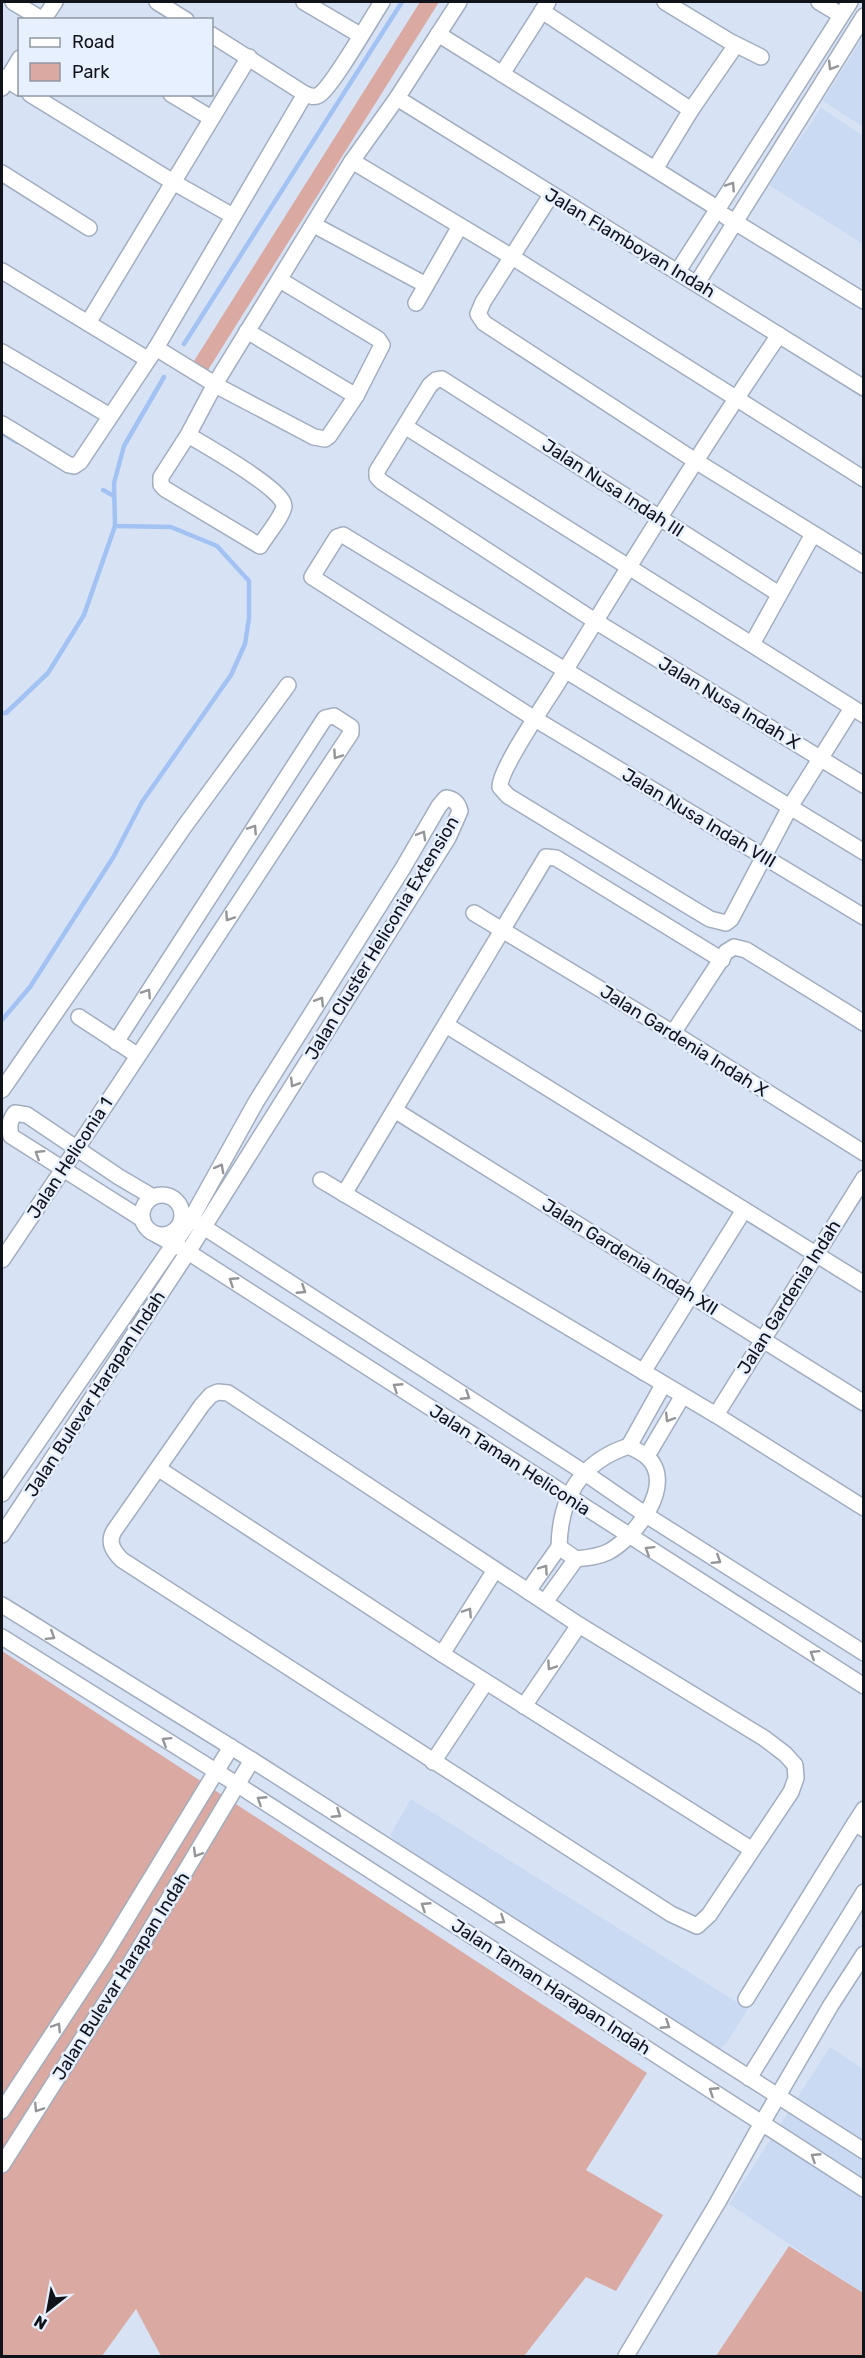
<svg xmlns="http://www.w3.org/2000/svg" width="865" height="2358" font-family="Rubik,sans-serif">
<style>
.built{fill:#cadaf3}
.green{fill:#d9a9a2}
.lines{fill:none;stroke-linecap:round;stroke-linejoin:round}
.stream{stroke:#a2c2f3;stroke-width:4.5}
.minor-casing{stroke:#a2adbf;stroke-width:18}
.minor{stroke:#fff;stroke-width:15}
.oneway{stroke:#939598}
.labels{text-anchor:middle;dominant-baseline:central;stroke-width:5;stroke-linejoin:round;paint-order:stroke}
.street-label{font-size:18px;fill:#10141a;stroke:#e6f0ff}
</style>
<rect width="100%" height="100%" fill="#d7e3f5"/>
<!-- built -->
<g class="built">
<path d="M863,37V127L823,101Z"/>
<path d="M821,108L863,136V244L769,185Z"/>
<path d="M411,1799L748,2009L726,2044L718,2050L396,1845L390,1835Z"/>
<path d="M830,2047L863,2069V2293L729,2204Z"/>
</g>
<!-- green -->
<g class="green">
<path d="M420,2H439L203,378L189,369Z"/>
<path d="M2,1651L647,2073L586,2170L663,2215L616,2291L586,2277L524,2356H161L136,2309L102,2356H2Z"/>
<path d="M789,2246L863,2293V2356H716Z"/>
</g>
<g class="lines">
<!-- stream -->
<g class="stream">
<path d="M184,344L402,2"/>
<path d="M2,433L17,442"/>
<path d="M103,490L114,496"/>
<path d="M2,713H6L48,673L84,615L115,526L114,483L124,446L164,377"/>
<path d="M2,1020L30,987L114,856L142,802L231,675L245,644L249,618V581L217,546L171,527L115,526"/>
</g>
<!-- minor casing -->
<g class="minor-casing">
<g id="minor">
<path d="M13,2L43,20"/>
<path d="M157,2L186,20"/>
<path d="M304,2L360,35"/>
<path d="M665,2L729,41L761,57"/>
<path d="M819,2L841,15"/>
<path d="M542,11L691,110"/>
<path d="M43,20L55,2"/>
<path d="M438,34L717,208"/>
<path d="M212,35L305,94"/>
<path d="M502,74L548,2"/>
<path d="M2,77L20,88"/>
<path d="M2,88L20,58"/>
<path d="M30,94L173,182L233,216"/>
<path d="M171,94L211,118"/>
<path d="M397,98L864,388"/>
<path d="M352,161L512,257L864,479"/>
<path d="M655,169L691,110L736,45"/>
<path d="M2,173L89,228"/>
<path d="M551,195L483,302L478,314L484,323L694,460L864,565"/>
<path d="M725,216L864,301"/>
<path d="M314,225L426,285"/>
<path d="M2,271L147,359"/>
<path d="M678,271L850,2"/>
<path d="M697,283L864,16"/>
<path d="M416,303L460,226"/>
<path d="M88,323L249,57"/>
<path d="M247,331L356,396"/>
<path d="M779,335C701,449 629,566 557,684C546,702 499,770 500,787L508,796L685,904L710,919L726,923L731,919L790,807L852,708"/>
<path d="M156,348L221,388L314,437L325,439L329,436L356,396L382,345L378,339L280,280"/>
<path d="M2,352L110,416"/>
<path d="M2,424L69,465L74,466L80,462L156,348L305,94C310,96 314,98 319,95C332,87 371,19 382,2"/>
<path d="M406,427L864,715"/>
<path d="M188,435C203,444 285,490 284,506C283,516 265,537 260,546L165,489L161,485V477L188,435L215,384L352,161L397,98L459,2"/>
<path d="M779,594L442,379L436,380L430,385L377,471V477L382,482L595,621L864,785"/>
<path d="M752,644L813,534"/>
<path d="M864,852L343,535L337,537L312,577L535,719L864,917"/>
<path d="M474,913L673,1033L864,1153"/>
<path d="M79,1017L137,1055"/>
<path d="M446,1025L864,1284"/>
<path d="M673,1033L726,952L734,947L746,950L864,1023"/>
<path d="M2,1090L184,827L288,685"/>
<path d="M396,1111L864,1403"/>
<path d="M321,1180L716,1415L864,1508"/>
<path d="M344,1194L546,857L556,858L722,960"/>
<circle cx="162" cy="1215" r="20"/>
<path d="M182,1213L585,1473L646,1515L864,1653"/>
<path d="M142,1219L11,1136C9,1127 9,1121 15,1113L27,1115L119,1177L153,1197"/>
<path d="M157,1235L188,1252L864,1686"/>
<path d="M2,1260C120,1086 234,909 351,733V727L334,716L325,718L116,1042"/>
<path d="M643,1372L744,1210"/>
<path d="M218,1392L228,1393L579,1625L764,1738L785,1754L795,1765L796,1778L791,1792L709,1915L697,1926L671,1914L122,1560C114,1552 107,1543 114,1531L202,1405L211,1395Z"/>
<path d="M716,1415L864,1178"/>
<path d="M629,1446C634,1449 641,1452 646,1456C678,1483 635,1538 608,1552C598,1557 587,1558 576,1559L559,1547C560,1498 580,1462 629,1446Z"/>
<path d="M629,1446L663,1385"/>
<path d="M647,1456L682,1397"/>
<path d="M159,1469L442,1654L751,1849"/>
<path d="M2,1494L191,1219L256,1102L403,868L439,806L446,798C454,799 458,803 460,811L448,838L188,1252L2,1535"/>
<path d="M528,1591L559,1547"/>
<path d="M545,1602L576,1559"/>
<path d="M2,1605L252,1760L864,2151"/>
<path d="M2,1637L238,1785L864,2189"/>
<path d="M442,1654L495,1570"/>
<path d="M524,1706L579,1625"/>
<path d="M433,1762L486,1682"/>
<path d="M855,1823L864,1809"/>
<path d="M746,1999L855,1823L864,1829"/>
<path d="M749,2078L864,1892"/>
<path d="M2,2111L103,1957L231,1747"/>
<path d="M2,2165L128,1967L252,1760"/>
<path d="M626,2356L718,2202L762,2123L831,2005L864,1954"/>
</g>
</g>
<!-- minor -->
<use href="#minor" class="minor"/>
</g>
<!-- one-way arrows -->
<defs><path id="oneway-chevron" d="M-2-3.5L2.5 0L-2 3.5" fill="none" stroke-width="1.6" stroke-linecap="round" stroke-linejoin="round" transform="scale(1.5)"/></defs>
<g class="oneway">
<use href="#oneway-chevron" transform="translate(832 66) rotate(122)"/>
<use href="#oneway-chevron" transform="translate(731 186) rotate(-57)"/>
<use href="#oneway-chevron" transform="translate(337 755) rotate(124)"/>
<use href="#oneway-chevron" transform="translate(253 829) rotate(-57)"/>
<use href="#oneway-chevron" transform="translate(422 835) rotate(-60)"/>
<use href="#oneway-chevron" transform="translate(229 917) rotate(124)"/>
<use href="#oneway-chevron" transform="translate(147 993) rotate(-57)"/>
<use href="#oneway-chevron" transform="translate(320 1001) rotate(-58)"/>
<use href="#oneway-chevron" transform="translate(294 1083) rotate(122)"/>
<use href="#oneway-chevron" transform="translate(39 1154) rotate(-148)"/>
<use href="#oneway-chevron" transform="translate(220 1168) rotate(-61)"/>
<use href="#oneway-chevron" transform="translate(233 1281) rotate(-147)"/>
<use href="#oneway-chevron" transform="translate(302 1290) rotate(33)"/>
<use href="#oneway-chevron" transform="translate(397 1387) rotate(-147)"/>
<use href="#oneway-chevron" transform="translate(466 1396) rotate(33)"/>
<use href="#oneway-chevron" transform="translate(669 1418) rotate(122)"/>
<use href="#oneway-chevron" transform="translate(649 1550) rotate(-148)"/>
<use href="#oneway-chevron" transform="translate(717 1560) rotate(32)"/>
<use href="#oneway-chevron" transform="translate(544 1569) rotate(-55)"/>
<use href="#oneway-chevron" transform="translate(468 1612) rotate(-57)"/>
<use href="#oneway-chevron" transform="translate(51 1636) rotate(32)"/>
<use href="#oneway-chevron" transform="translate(814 1654) rotate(-148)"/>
<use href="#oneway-chevron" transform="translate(551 1666) rotate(124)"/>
<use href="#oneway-chevron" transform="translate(166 1741) rotate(-148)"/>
<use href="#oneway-chevron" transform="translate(261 1800) rotate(-147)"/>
<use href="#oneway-chevron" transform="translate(337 1814) rotate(33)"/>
<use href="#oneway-chevron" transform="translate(197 1853) rotate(121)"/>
<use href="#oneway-chevron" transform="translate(425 1906) rotate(-147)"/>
<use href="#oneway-chevron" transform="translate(501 1920) rotate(33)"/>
<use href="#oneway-chevron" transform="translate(666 2025) rotate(33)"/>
<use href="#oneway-chevron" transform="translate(57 2027) rotate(-57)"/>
<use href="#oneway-chevron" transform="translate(713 2091) rotate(-147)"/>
<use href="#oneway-chevron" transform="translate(38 2108) rotate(123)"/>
<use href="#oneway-chevron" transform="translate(815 2157) rotate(-147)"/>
</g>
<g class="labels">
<!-- street labels -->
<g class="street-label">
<text transform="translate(630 243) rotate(31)">Jalan Flamboyan Indah</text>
<text transform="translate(613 488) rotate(33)">Jalan Nusa Indah III</text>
<text transform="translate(729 703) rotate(31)">Jalan Nusa Indah X</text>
<text transform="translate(699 818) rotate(31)">Jalan Nusa Indah VIII</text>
<text transform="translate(382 938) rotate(-59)">Jalan Cluster Heliconia Extension</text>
<text transform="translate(684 1041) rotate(32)">Jalan Gardenia Indah X</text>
<text transform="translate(70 1158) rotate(-57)">Jalan Heliconia 1</text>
<text transform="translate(630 1257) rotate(32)">Jalan Gardenia Indah XII</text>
<text transform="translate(789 1297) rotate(-58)">Jalan Gardenia Indah</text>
<text transform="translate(95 1394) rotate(-57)">Jalan Bulevar Harapan Indah</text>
<text transform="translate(510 1460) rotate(33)">Jalan Taman Heliconia</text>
<text transform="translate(121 1976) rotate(-58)">Jalan Bulevar Harapan Indah</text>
<text transform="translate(551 1987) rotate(33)">Jalan Taman Harapan Indah</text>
</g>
</g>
<!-- border -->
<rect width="865" height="2358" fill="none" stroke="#10141a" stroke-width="6"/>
<!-- legend -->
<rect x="18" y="18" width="195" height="78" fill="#e6f0ff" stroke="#9098a3" stroke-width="1.5"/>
<rect x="30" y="38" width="30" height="9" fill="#ffffff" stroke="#9098a3" stroke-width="1.5"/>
<text x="72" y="48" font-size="18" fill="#10141a">Road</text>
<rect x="30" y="63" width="30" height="18" fill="#d9a9a2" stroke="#9098a3" stroke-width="1.5"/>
<text x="72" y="78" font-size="18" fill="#10141a">Park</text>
<!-- north arrow -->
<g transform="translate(48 2310) rotate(211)" stroke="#e6f0ff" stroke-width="4.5" paint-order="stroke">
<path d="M0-4.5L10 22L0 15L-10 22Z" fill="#10141a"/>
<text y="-9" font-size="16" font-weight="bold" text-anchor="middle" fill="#10141a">N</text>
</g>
</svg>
